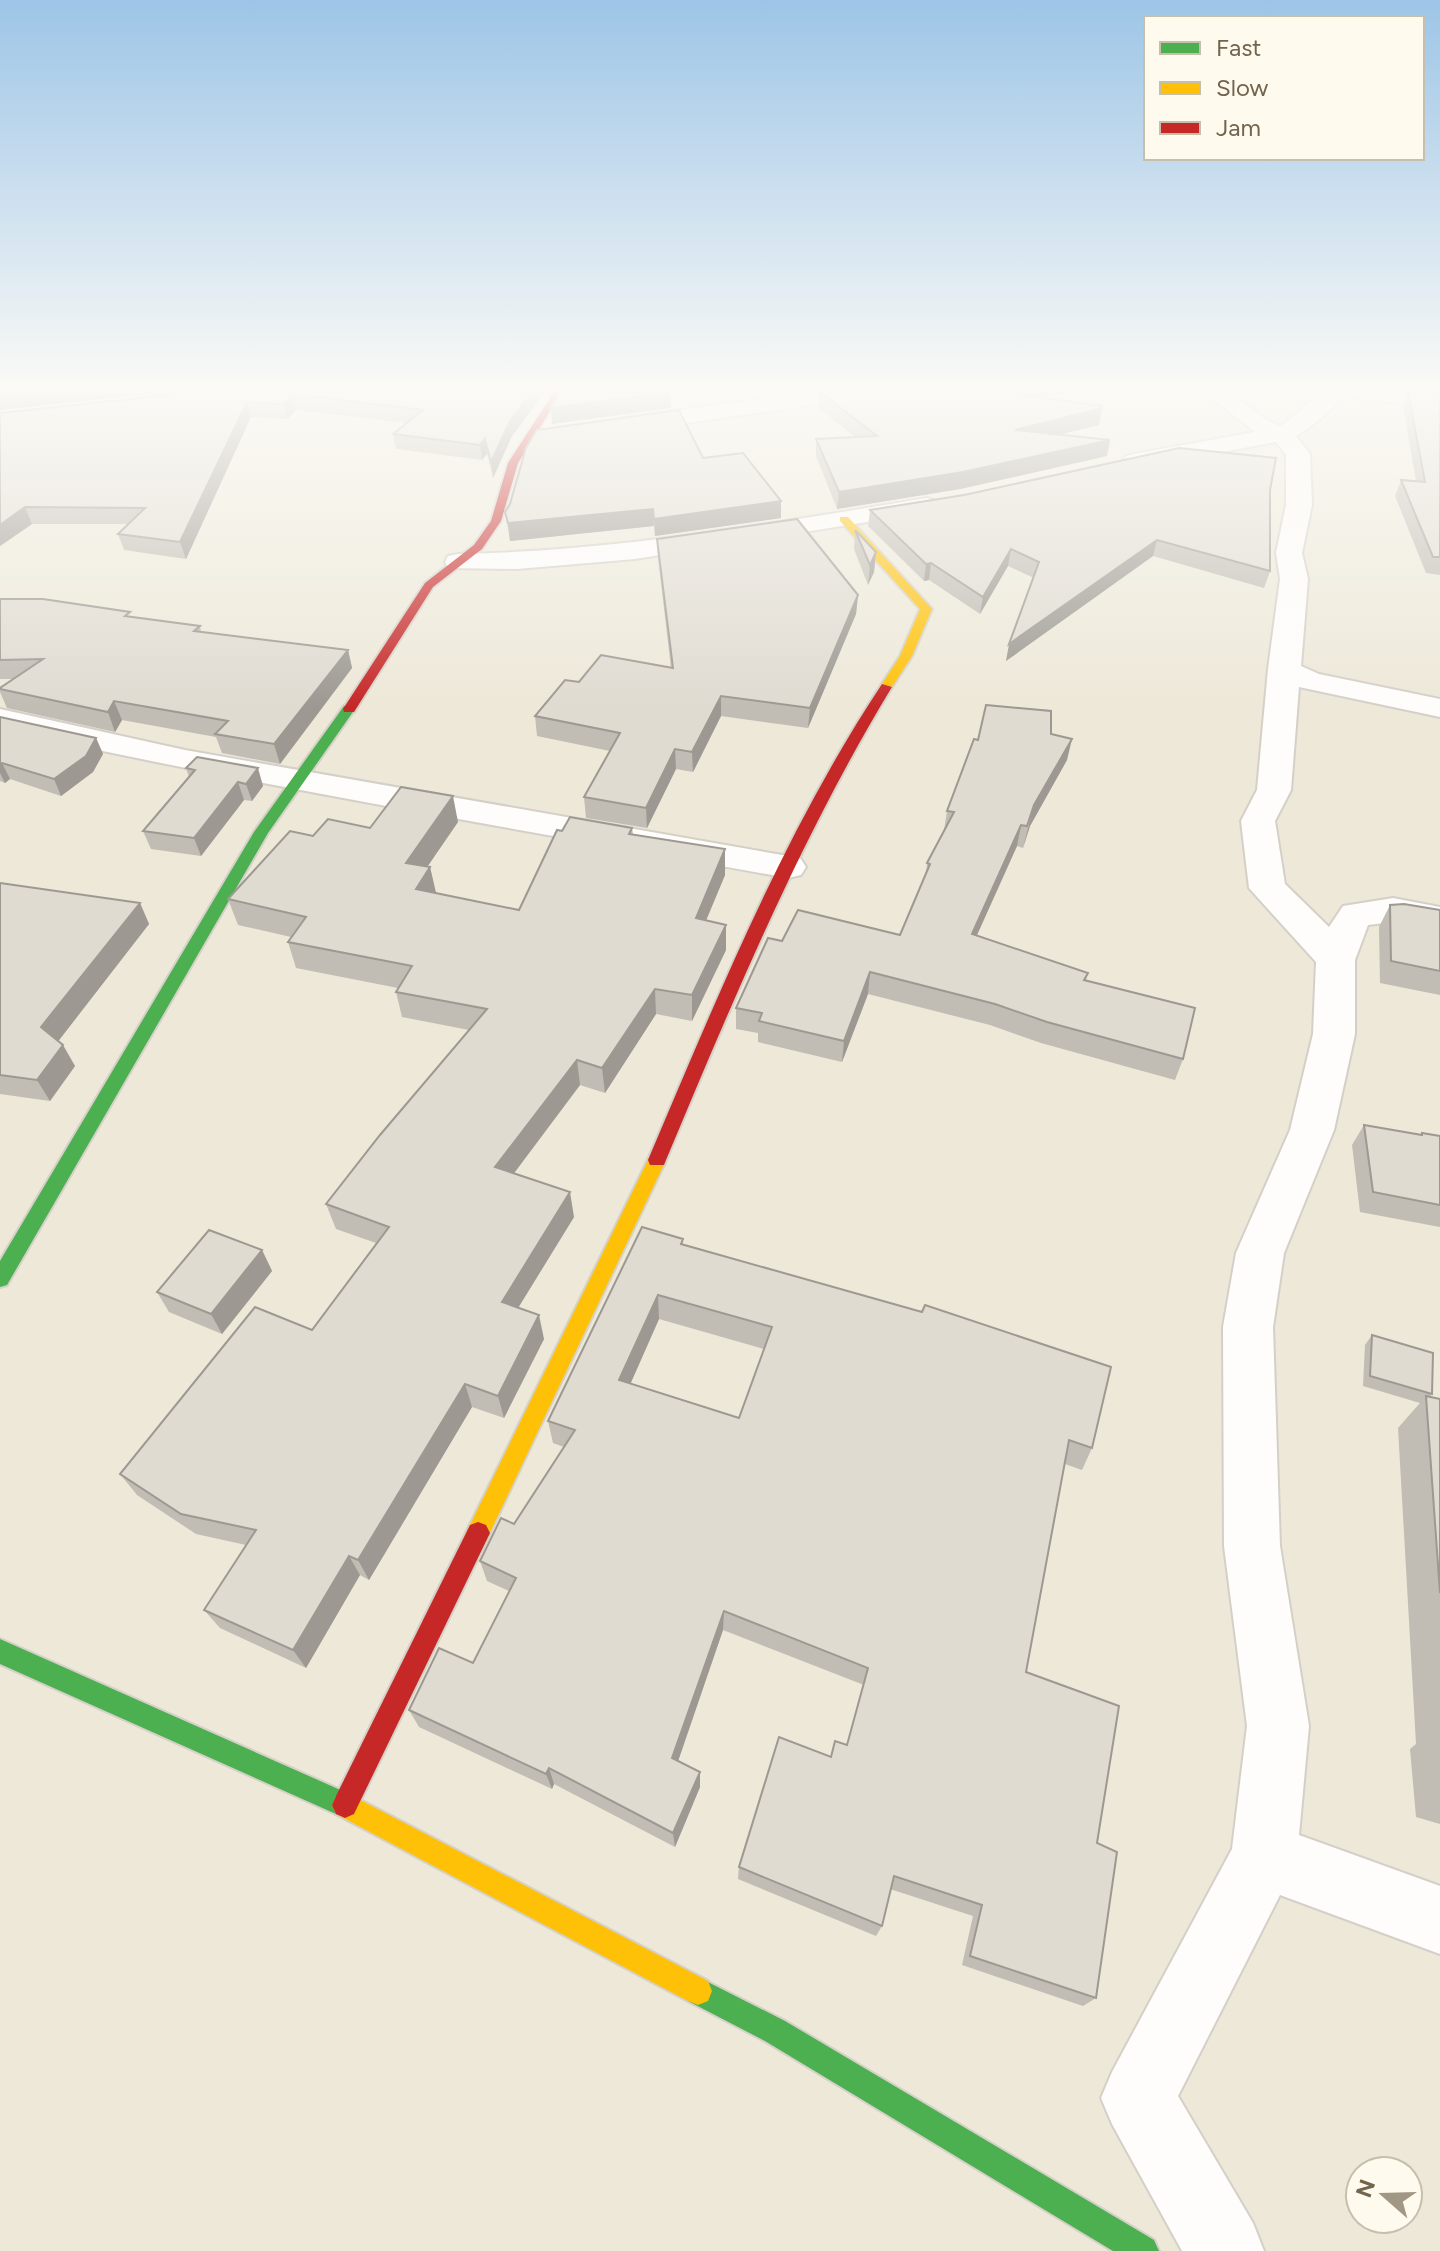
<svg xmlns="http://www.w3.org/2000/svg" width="1440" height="2251" font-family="Figtree,sans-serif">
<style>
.residential{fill:#ede8d8;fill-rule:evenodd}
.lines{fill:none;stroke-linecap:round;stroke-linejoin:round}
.street-casing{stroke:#d4d0c8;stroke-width:4}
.fast-casing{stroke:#d5d1c8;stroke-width:4}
.slow-casing{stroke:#d5d1c8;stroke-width:4}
.jam-casing{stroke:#d5d1c8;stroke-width:4}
.street{fill:#fefdfc;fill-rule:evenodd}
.fast{fill:#4caf50;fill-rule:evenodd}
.slow{fill:#ffc107;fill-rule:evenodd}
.jam{fill:#c62828;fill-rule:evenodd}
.wall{fill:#c1bcb4;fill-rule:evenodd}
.shaded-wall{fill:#9d9992}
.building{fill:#e0dbd1;stroke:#9d9992;stroke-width:2;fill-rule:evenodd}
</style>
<rect width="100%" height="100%" fill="#f6f4eb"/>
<!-- residential -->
<path class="residential" d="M0,392H1440V2251H0ZM1360,2171H1408V2219H1360Z"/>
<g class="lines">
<!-- street casing -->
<g class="street-casing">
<g id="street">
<path d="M810,392H865L854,399L623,432L615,430L612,425L615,420L623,418Z"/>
<path d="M1204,392C1245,390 1246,413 1280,426C1299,415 1306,403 1322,392H1440V406L1357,399L1346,393C1334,408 1313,426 1296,436L1310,454L1312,505L1302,553L1308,579L1301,666L1319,674L1440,699V717L1299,687L1291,790L1275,821L1285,884L1329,927L1343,906L1393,898L1440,907V931L1393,922L1368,925L1355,960V1034L1334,1130L1284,1253L1273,1327L1280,1546L1309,1726L1299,1835L1440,1886V1954L1280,1895L1178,2096L1253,2223L1264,2251H1182L1112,2124L1101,2098L1112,2072L1232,1849L1247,1726L1224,1546L1223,1327L1236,1253L1290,1130L1313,1034L1316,962L1249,888L1241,821L1257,790L1268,669L1280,579L1276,553L1286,505V455L1276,442L1134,468L1126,466L1122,461L1126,456L1134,454L1255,432Z"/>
<path d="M927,498L936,501L940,506L936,511L635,559L517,569L448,568L445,562L448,556L458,554C616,551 771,524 927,498Z"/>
<path d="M0,709L185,750L788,856L801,859L806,867L801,875L788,878C525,830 261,787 0,729Z"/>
</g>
</g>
<!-- fast casing -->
<g class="fast-casing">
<g id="fast">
<path d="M349,705L355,709L268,833L7,1285L0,1287V1261L254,832L344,706Z"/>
<path d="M0,1639L354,1796L358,1805L354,1814L345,1818L336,1814L0,1664Z"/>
<path d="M698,1977L785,2021L1154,2240L1159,2251H1113L765,2041L688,2001L684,1991L688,1981Z"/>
</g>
</g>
<!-- slow casing -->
<g class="slow-casing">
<g id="slow">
<path d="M840,517H848L932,609L912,656L890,690L880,687L900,656L920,609L840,521Z"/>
<path d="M657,1153L664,1155L666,1160L486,1541L478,1544L470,1541L466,1533L470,1525L648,1160L650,1155Z"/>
<path d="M345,1792L708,1981L712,1991L708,2001L698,2005L688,2001L336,1814L332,1805L336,1796Z"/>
</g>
</g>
<!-- jam casing -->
<g class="jam-casing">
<g id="jam">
<path d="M554,392H562L518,463L501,521L482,549L433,587L354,712H344L343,709L425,583L474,545L491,521L508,463Z"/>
<path d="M882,684L892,687C801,837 734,998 666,1160L664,1165H650L648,1160C717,998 784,832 882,684Z"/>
<path d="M478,1522L486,1525L490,1533L354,1814L345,1818L336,1814L332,1805L336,1796L470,1525Z"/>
</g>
</g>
<!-- street -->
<use href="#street" class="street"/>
<!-- fast -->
<use href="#fast" class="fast"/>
<!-- slow -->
<use href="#slow" class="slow"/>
<!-- jam -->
<use href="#jam" class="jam"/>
</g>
<!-- wall -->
<g class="wall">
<path d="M197,392H545L512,436L493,478L487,454L482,460L396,449L393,434L407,423L296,410L287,419L251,417L186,559L124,550L118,534L128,524H32L0,546V413Z"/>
<path d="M819,392H1083L1035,397L1102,408L1099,425L1060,434L1110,440L1107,456L960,489L837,509L816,456V439L855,437L818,407Z"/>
<path d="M1408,392L1440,393V575L1426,573L1395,496L1401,480L1416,481L1403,406Z"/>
<path d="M703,458L781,518L655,536L654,526L510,541L505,512Z"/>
<path d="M1270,490V571L1264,588L1153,556L1006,661L1034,578L1008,566L980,614L929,580L924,581L868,526L870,510Z"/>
<path d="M855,530L876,552L874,572L868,585L854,549Z"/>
<path d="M657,539L858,595L856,614L808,728L721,716L693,772L676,769L647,828L586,818L584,797L610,751L537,736L535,716L579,682L671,668L658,558Z"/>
<path d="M0,599L200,626L201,632L348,650L352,668L280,764L222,753L216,737L122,720L115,732L7,708L0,692V688L13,679H0Z"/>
<path d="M0,717L96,738L103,754L93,772L61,796L10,779L5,783L0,781Z"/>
<path d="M1051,734L1067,760L1030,826L1023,848L1017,846L977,935L1088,973L1086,980L1183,1059L1175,1080L1041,1043L990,1025L868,994L842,1062L758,1042V1033L736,1029V1008L782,941L900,935L926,875L927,863L944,831L947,811L978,740Z"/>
<path d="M186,768L263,786L252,801L244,800L201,856L151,849L143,831L189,777Z"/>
<path d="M458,822L427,867H430L436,893L519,910L562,831L632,828L633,834L725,849V875L706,921L726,950L692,1021L656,1014L605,1093L580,1085L514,1173L574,1217L518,1308L544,1339L504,1418L472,1407L369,1580L360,1575L306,1668L220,1628L204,1610L246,1545L196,1534L137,1495L120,1474L312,1330L376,1243L336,1229L326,1204L469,1030L402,1017L396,992L398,988L296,968L288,942L291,937L238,925L228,899L313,836L370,828Z"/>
<path d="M0,883L140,903L149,924L58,1041L75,1066L50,1101L0,1094Z"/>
<path d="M1390,905L1440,910V995L1380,983L1379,927Z"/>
<path d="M1364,1125L1421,1135L1422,1133L1440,1136V1227L1360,1212L1352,1145Z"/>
<path d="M683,1239V1245L1092,1448L1082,1470L1065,1464L1026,1672L1097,1843L1096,1998L1083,2006L962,1965L973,1916L890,1889L882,1926L876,1936L738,1879L739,1867L831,1757L847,1745L864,1685L723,1630L678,1761L700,1772V1787L675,1847L554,1784L552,1789L419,1727L409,1710L473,1663L509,1591L487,1581L480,1561L514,1524L564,1447L553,1443L548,1421ZM659,1319L764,1349L739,1418L630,1384Z"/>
<path d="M262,1250L272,1271L222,1334L169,1312L157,1292Z"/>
<path d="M1372,1335L1432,1394L1430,1397L1440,1399V1824L1416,1817L1410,1749L1416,1744L1398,1428L1420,1403L1363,1386L1365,1345Z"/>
</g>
<!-- shaded-wall -->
<g class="shaded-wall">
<path d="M24,392H164L0,410V394Z"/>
<path d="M532,392H545L512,436L493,478L491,462L510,421Z"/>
<path d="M670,392L671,408L552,424L551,408Z"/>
<path d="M1013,392H1083L1012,400Z"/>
<path d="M293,394L296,410L287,419L284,404Z"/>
<path d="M247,402L251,417L186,559L180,542Z"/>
<path d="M1102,408L1099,425L1012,446L1015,430Z"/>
<path d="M485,439L487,454L482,460L480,445Z"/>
<path d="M1110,440L1107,456L960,489L837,509L839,492Z"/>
<path d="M781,501V518L655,536L654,519Z"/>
<path d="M25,507L32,524L0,546V525Z"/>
<path d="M653,509L654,526L510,541L508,523Z"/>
<path d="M1157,540L1153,556L1006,661L1009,644Z"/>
<path d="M1011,549L1008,566L980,614L983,597Z"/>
<path d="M876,552L874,572L868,585L870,565Z"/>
<path d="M931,563L929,580L924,581L926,564Z"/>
<path d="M858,595L856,614L808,728L810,708Z"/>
<path d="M348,650L352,668L280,764L274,744Z"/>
<path d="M721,696V716L693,772L692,752Z"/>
<path d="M114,701L122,720L115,732L108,712Z"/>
<path d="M96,738L103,754L93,772L61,796L54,779Z"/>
<path d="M1072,739L1067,760L1030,826L1023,848L1034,805Z"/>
<path d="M675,749L676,769L647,828L646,808Z"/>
<path d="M2,763L10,779L5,783L0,773V764Z"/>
<path d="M258,768L263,786L252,801L246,784Z"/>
<path d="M238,782L244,800L201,856L194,838Z"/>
<path d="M453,796L458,822L412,889L406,863Z"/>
<path d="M1021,825L1017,846L968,955L972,934Z"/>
<path d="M725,849V875L696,944V918Z"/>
<path d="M430,867L436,893L416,889Z"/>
<path d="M140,903L149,924L53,1048L41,1027Z"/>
<path d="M726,925V950L692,1021V995Z"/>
<path d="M870,972L868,994L842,1062L844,1041Z"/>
<path d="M655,989L656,1014L605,1093L602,1068Z"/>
<path d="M63,1045L75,1066L50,1101L37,1080Z"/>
<path d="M577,1060L580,1085L500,1192L495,1167Z"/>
<path d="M570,1192L574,1217L507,1326L502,1302Z"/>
<path d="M262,1250L272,1271L222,1334L211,1314Z"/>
<path d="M658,1295L659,1319L622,1403L619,1380Z"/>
<path d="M539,1315L544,1339L504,1418L498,1396Z"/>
<path d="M465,1384L472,1407L369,1580L358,1560Z"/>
<path d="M349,1556L360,1575L306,1668L293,1650Z"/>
<path d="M724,1611L723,1630L674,1773L672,1758Z"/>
<path d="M549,1768L554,1784L552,1789L546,1774Z"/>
<path d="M700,1772V1787L675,1847L673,1833Z"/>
</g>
<!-- building -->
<g class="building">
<path d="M0,392H24L0,394Z"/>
<path d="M197,392H532L510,421L491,462L485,439L480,445L393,434L423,410L293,394L284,404L247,402L180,542L118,534L145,508L25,507L0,525V413Z"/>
<path d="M561,392H670L551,408Z"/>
<path d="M820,392H1014V394L1102,406V408L1015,430L1110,440L963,472L839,492L816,439L877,436Z"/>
<path d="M1408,392L1440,393V557H1433L1401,480L1425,482Z"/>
<path d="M679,410L703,458L743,453L781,501L654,519L653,509L508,523L505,512L510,504L526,448L537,430Z"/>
<path d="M1179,448L1276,458L1270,490V571L1157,540L1009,644L1039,562L1011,549L983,597L931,563L926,564L870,510L964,495Z"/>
<path d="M797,519L858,595L810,708L721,696L692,752L675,749L646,808L584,797L620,733L535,716L565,680L579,682L601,655L673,668L657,539Z"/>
<path d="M855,530L876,552L870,565Z"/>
<path d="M0,599H43L130,612L125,616L200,626L194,631L348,650L274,744L215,734L228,721L114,701L108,712L0,689V688L43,659L0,660Z"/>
<path d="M986,705L1051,711V734L1072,739L1034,805L1027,826L1021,825L972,934L1088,973L1084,980L1195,1008L1183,1059L1047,1022L995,1004L870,972L844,1041L759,1021L762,1013L736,1008L768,938L782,941L798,910L900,935L930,864L927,863L954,812L947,811L974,739L978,740Z"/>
<path d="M0,717L96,738L86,756L54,779L2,763L0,764Z"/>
<path d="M197,757L258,768L246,784L238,782L194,838L143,831L195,770L186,768Z"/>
<path d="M401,787L453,796L406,863L430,867L416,889L519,910L557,830L562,831L570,817L632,828L629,834L725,849L696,918L726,925L692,995L655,989L602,1068L577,1060L495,1167L570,1192L502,1302L539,1315L498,1396L465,1384L358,1560L349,1556L293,1650L204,1610L256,1530L181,1514L120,1474L255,1307L312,1330L389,1227L326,1204L380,1135L487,1009L396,992L412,966L288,942L306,917L228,899L290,831L313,836L328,819L370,828Z"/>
<path d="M0,883L140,903L41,1027L63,1045L37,1080L0,1075Z"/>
<path d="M1404,904L1440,910V971L1391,961L1390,905Z"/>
<path d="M1364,1125L1422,1135V1133L1440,1136V1205L1373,1192Z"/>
<path d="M642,1227L683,1239L681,1244L922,1312L925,1305L1111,1367L1092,1448L1069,1440L1026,1672L1119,1706L1097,1843L1117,1852L1096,1998L970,1956L982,1905L894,1876L882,1926L739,1867L779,1737L831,1757L835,1741L847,1745L868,1668L724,1611L672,1758L700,1772L673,1833L549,1768L546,1774L409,1710L439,1648L473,1663L516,1578L480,1561L501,1518L514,1524L575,1430L548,1421ZM658,1295L772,1327L739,1418L619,1380Z"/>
<path d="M209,1230L262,1250L211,1314L157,1292Z"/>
<path d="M1372,1335L1433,1353L1432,1394L1370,1376Z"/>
<path d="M1426,1396L1440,1399V1593Z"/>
</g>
<!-- sky -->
<linearGradient id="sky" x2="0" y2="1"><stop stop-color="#9dc5e7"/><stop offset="0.55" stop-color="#fbfaf6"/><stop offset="1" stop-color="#fbfaf6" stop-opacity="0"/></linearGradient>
<rect width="1440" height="707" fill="url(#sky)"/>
<!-- legend -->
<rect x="1144" y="16" width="280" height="144" fill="#fefbee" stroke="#c7bfae" stroke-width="2"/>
<rect x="1160" y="42" width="40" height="12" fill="#4caf50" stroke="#c7bfae" stroke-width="2"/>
<text x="1216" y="56" font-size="24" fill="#74644d">Fast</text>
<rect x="1160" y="82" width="40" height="12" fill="#ffc107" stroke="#c7bfae" stroke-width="2"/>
<text x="1216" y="96" font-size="24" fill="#74644d">Slow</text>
<rect x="1160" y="122" width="40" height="12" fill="#c62828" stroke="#c7bfae" stroke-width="2"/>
<text x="1216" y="136" font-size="24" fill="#74644d">Jam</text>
<!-- north arrow -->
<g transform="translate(1384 2195) rotate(290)"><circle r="38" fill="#fefbee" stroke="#c7bfae" stroke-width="2"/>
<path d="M0-6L14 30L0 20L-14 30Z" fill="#a29684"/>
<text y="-12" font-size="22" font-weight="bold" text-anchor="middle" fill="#74644d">N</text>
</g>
</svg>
